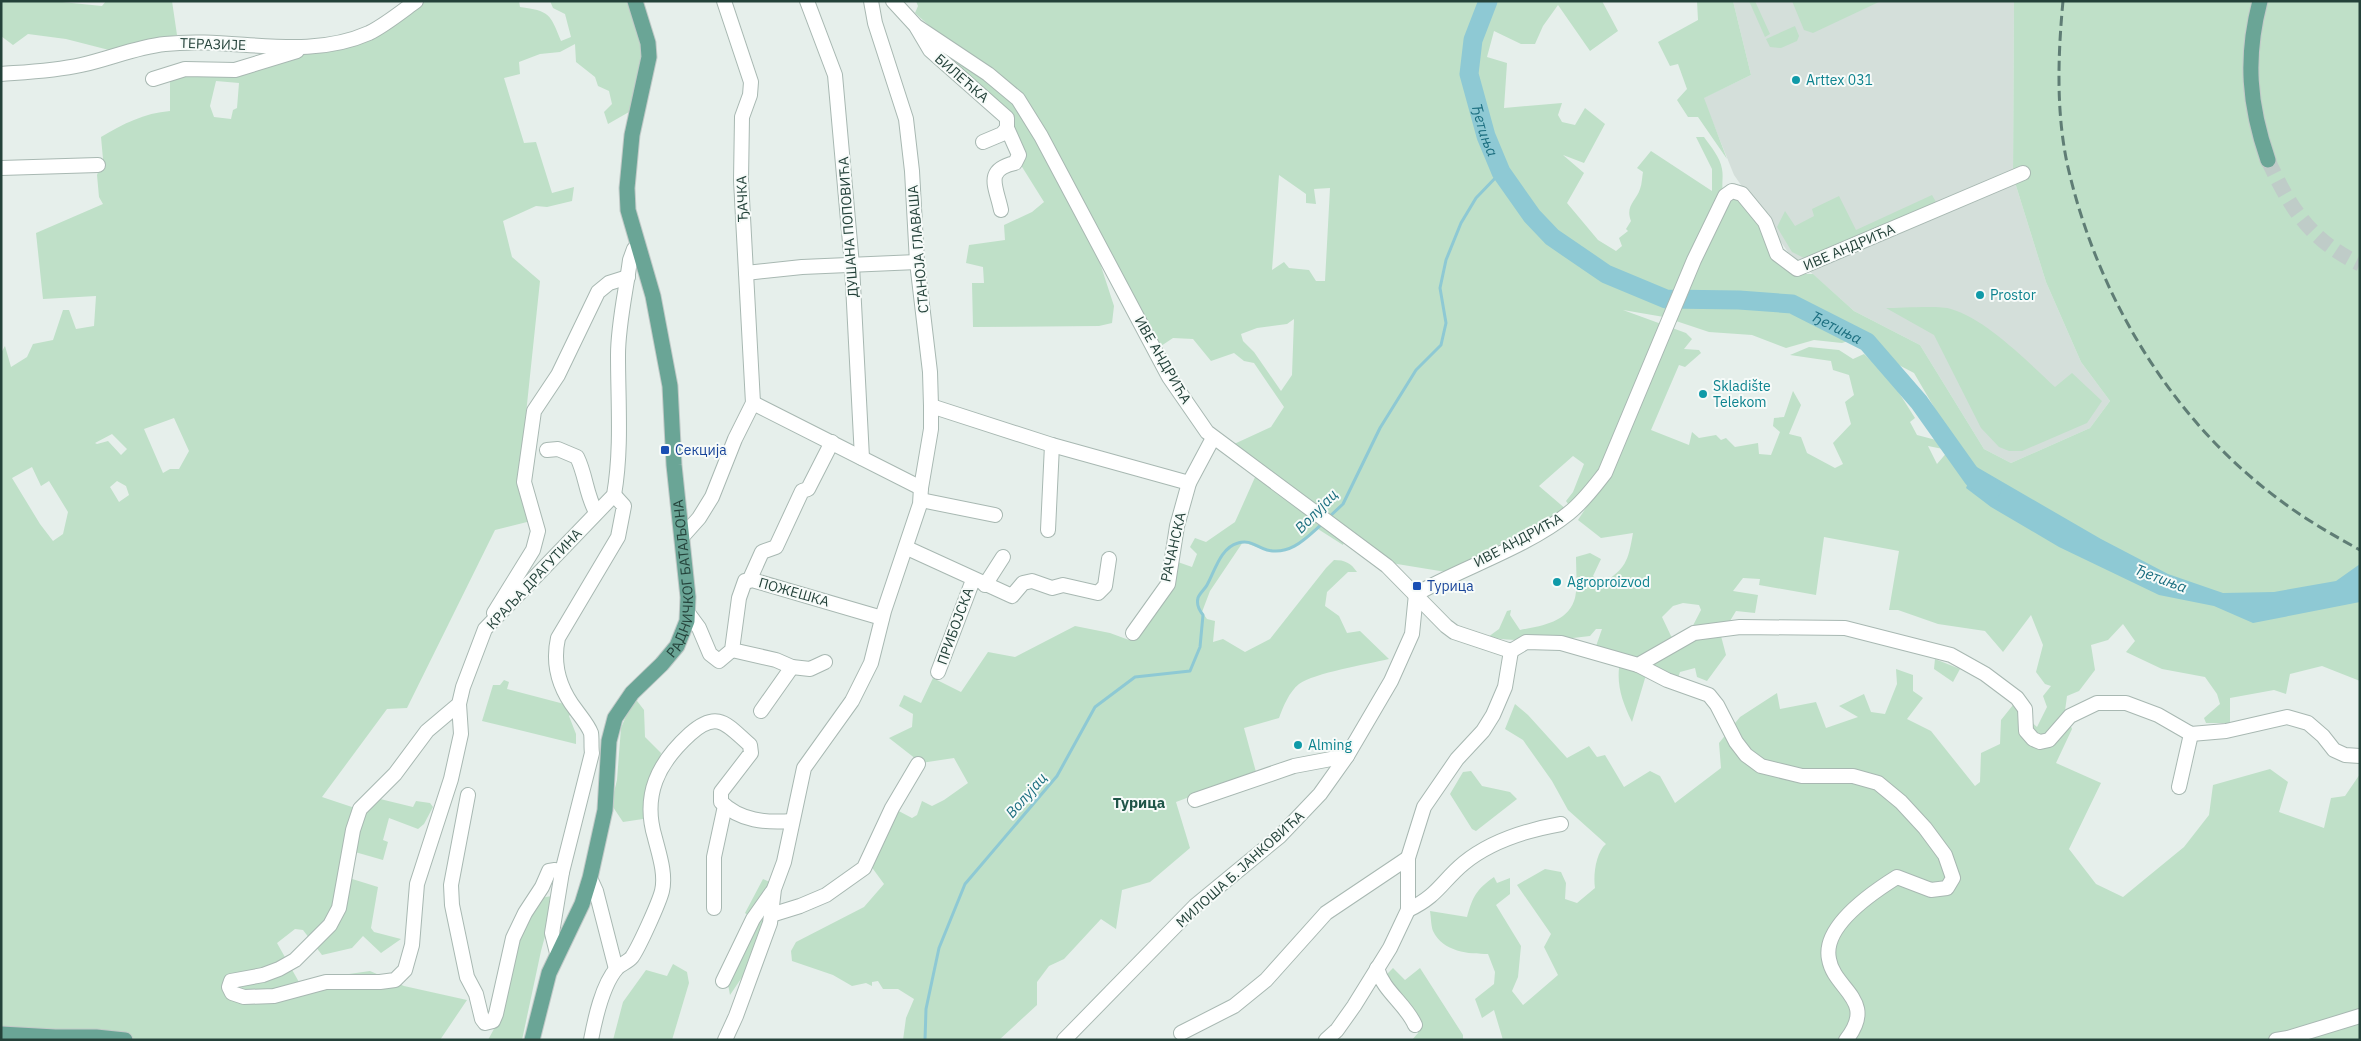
<svg xmlns="http://www.w3.org/2000/svg" width="2361" height="1041" font-family="'IBM Plex Sans',sans-serif">
<style>
.built{fill:#d4dfda}
.green{fill:#bfe0c8;fill-rule:evenodd}
.water{fill:#8ec9d4}
.lines{fill:none;stroke-linecap:round;stroke-linejoin:round}
.stream{stroke:#8ec9d4;stroke-width:3}
.river{stroke:#8ec9d4;stroke-width:19}
.major-tunnel{stroke:#bfccc8;stroke-width:15;stroke-dasharray:15 8;stroke-linecap:butt}
.minor-casing{stroke:#a8b8b2;stroke-width:16}
.major-casing{stroke:#c2cac8;stroke-width:17}
.minor{stroke:#fff;stroke-width:14}
.major{stroke:#6aa596;stroke-width:15}
.rail{stroke:#5f7d75;stroke-width:3;stroke-dasharray:10 5;stroke-linecap:butt}
.culture-dot{fill:#0f9aa8;stroke:#f7fbf9;stroke-width:2}
.transit-dot{fill:#1a4fb4;stroke:#f7fbf9;stroke-width:2}
.labels{text-anchor:middle;dominant-baseline:central;stroke-width:4;stroke-linejoin:round;paint-order:stroke}
.street-label{font-size:14px;fill:#24423a;stroke:#f7fbf9}
.culture-label{font-size:14px;fill:#0d838f;stroke:#f7fbf9;text-anchor:start}
.transit-label{font-size:14px;fill:#164399;stroke:#f7fbf9;text-anchor:start}
.water-label{font-size:15px;font-style:italic;fill:#1c6f80;stroke:#f7fbf9}
.neighbourhood-label{font-size:15px;font-weight:bold;fill:#1f5548;stroke:#f7fbf9}
</style>
<rect width="100%" height="100%" fill="#e6efeb"/>
<!-- built -->
<path class="built" d="M1733,1H2014L2013,176L2046,282L2081,362L2110,401L2090,428L2011,463L1984,449L1920,345L1854,311L1788,252L1734,175L1703,98L1751,75Z"/>
<!-- green -->
<g class="green">
<path d="M1,1H52L102,6L106,1H172L177,35L109,50L66,39L28,34L13,45L1,36Z"/>
<path d="M419,1H519L520,7C549,11 550,13 561,41L571,37L565,14L553,8L550,1H630L644,48L629,112L608,124L604,112L612,104L609,91L598,86L595,77L576,62L575,44L560,52L540,54L519,62L520,74L504,78L524,143L536,142L552,193L574,187L572,201L547,207L536,206L503,221L512,257L540,281L521,461L531,521L495,530L407,708L387,709L322,797L364,811L376,798L413,807L416,801L430,803L433,807L424,824L418,829L389,818L383,840L388,842L383,860L355,852L349,878L378,887L371,928L374,932L401,939L381,953L363,936L352,948L322,955L303,930L295,929L277,943L304,991L349,974L370,971L404,986L467,1000L440,1040H68L1,1029V353L5,346L11,367L27,357L33,344L53,340L63,310H69L76,329L94,326L96,296L43,299L36,233L103,204L99,197L97,175L103,159L101,137C123,124 144,113 170,111V82L179,74L240,73L376,30ZM216,81L239,83L237,108L233,110L231,119L214,117L210,106ZM174,418L189,451L179,469H170L163,473L144,429ZM112,434L127,449L121,455L108,441L97,444L95,443ZM32,467L41,486L49,481L68,512L63,534L53,541L40,524L12,478ZM117,481L126,486L129,495L119,502L110,487Z"/>
<path d="M916,1H1602L1618,31L1590,51L1558,5L1543,26L1535,44H1521L1494,31L1487,57L1507,63L1504,108L1562,103L1558,115L1562,122L1575,125L1585,108L1605,124L1584,163L1563,155L1584,173L1567,203L1598,240L1616,251L1622,246L1619,238L1628,231L1626,229L1631,221C1625,206 1636,201 1640,189C1642,184 1642,177 1643,172L1637,168L1651,151L1712,191V169L1696,137H1704C1711,147 1720,157 1722,169C1724,179 1720,187 1725,197L1741,195L1796,274H1813L1854,311L1920,345L1984,449L2011,463L2090,428L2110,401L2081,362L2046,282L2013,176L2014,1H2360V681L2322,666L2290,674L2286,694L2274,690L2230,698V723H2206L2204,718L2220,704L2217,694L2205,677L2162,669L2126,652L2135,641L2123,624L2108,640L2091,645L2095,670L2079,691L2067,696L2065,711L2072,729L2056,763L2101,783L2069,849L2096,884L2123,897L2184,847L2209,815L2213,785L2270,769L2288,782L2279,812L2324,828L2331,798L2345,796L2360,774V1040H1503L1494,1010L1482,1018L1475,999L1494,984L1495,972L1488,954C1469,954 1443,952 1433,931C1431,926 1431,917 1430,911L1467,917C1473,896 1476,890 1494,877L1497,883L1510,878V894L1496,905L1521,946L1518,977L1512,991L1523,1005L1558,975L1544,947L1551,934L1517,885L1545,869L1561,872L1566,883L1565,899L1577,903L1595,888C1593,875 1596,852 1606,844L1568,810L1552,781L1523,740L1505,729L1515,704L1528,715L1567,758L1589,746L1597,757L1605,755L1624,787L1650,771L1660,776L1675,803L1721,768L1719,743L1740,717L1777,693L1780,709L1816,702L1826,728L1858,717L1839,706L1864,694L1871,712L1885,714L1897,684L1896,669L1913,675V691L1923,698L1907,719L1931,731L1975,786L1980,782L1981,753L2000,744L2001,720L2013,705L2037,727L2047,707L2043,696L2051,686L2045,684L2036,672L2043,645L2031,615L2003,652L1985,631L1938,624L1898,610H1889L1899,551L1824,537L1816,595L1759,585L1760,579L1743,578L1733,591L1758,595L1755,613L1736,611L1721,636L1726,655L1707,681L1697,677L1695,668L1680,672L1678,678L1646,675L1632,722C1621,699 1615,681 1621,657L1595,649L1602,629H1596L1590,636C1557,640 1521,643 1488,637L1499,629L1507,611L1511,610L1510,615L1520,630C1540,626 1566,623 1574,601C1578,592 1576,568 1576,557L1590,553L1601,559L1593,576L1602,584C1626,568 1628,562 1633,533L1601,538L1578,520L1591,500L1571,508L1566,501L1573,492L1584,464L1573,456L1539,486L1567,510L1446,572L1391,563L1232,445L1271,427L1284,407L1254,363L1244,361L1234,353L1211,361L1193,339L1173,338L1161,346L1127,283L1099,260L1114,306L1112,323L1099,326L973,327L972,283H984L983,267L966,263L969,245L1005,240L1004,225L1032,212L1044,202L1002,135L1008,114L953,64L963,49L934,30L915,13L918,6ZM1279,175L1306,194V203L1316,204L1314,189L1330,188L1325,281H1316L1309,270L1289,268L1284,262L1272,270ZM1623,310L1664,317L1709,332L1752,335L1786,348L1814,340L1842,343L1851,340L1914,373L1955,443L1937,464L1928,446L1943,449L1936,440L1917,435L1910,422L1915,418L1889,377L1864,354L1853,359L1839,350L1809,347L1790,355L1831,361L1833,370L1849,375L1854,395L1845,402L1851,424L1833,443L1843,464L1835,468L1807,453L1801,437L1789,434L1801,405L1793,391L1784,417L1774,418L1773,426L1780,432L1771,455L1759,454L1758,443L1735,447L1726,438L1721,440L1716,435L1699,438L1692,432L1689,445L1651,430L1679,365L1685,367L1701,353L1699,350L1684,349L1692,339L1686,333ZM1294,319L1292,375L1281,391L1254,352L1243,341L1241,334L1257,328L1287,324ZM1683,603L1699,605L1701,610L1684,643L1680,645L1671,636L1662,617L1673,606Z"/>
<path d="M1697,1H1733L1751,75L1704,98L1727,159L1698,117H1688L1677,100L1687,89L1678,64L1670,66L1658,42L1698,20Z"/>
<path d="M1749,1H1755L1770,34L1765,37Z"/>
<path d="M1792,1H1881L1813,33L1804,30Z"/>
<path d="M1795,26L1799,36L1797,41L1781,48L1770,47L1766,39Z"/>
<path d="M1932,195L1936,202L1806,259L1792,252L1777,227L1785,211L1795,226L1814,216L1812,209L1839,196L1856,230Z"/>
<path d="M1886,308C1900,308 1941,305 1951,309C1986,319 2028,362 2055,387L2072,373L2102,401L2087,423L2022,451H2009L1999,447L1981,428L1934,335Z"/>
<path d="M1256,475L1345,539L1343,545L1318,529C1287,555 1281,557 1243,542L1210,591L1202,612L1207,619L1215,621L1213,642L1223,639L1245,652L1270,639L1326,568L1334,560C1345,560 1351,563 1357,572H1348L1327,592L1325,606L1339,616L1347,633L1360,631L1389,659C1368,664 1314,673 1299,684C1289,692 1283,707 1279,718L1244,728L1256,772L1176,802L1190,848L1150,882L1122,890L1116,929L1101,919L1064,959L1049,966L1037,982V1005L999,1040H903L906,1018L914,999L898,989H883L878,981L872,982V986L866,983L852,986L833,975L792,961L791,951L796,942L864,907L884,884L868,862L893,808L912,818L917,815L922,801L932,806L944,800L968,783L954,758L921,763L889,738L912,727L913,714L899,706L904,695L921,703L933,678L961,692L988,652L1015,657L1075,626L1110,633L1129,640L1159,600L1175,561L1192,567L1197,554L1190,547L1195,538L1206,542L1235,522Z"/>
<path d="M1935,659L1960,669L1953,682L1934,669Z"/>
<path d="M504,680L509,682L507,689L568,705L573,712L569,716L576,734V744L482,721L493,685H500Z"/>
<path d="M634,697L644,710L645,737L661,753L643,819L623,822L611,804L617,780L621,728Z"/>
<path d="M1471,771L1482,786L1510,792L1517,799L1476,831L1472,829L1450,794L1463,772Z"/>
<path d="M763,879L772,883L766,917L751,964L730,995L727,979L755,921L745,913Z"/>
<path d="M552,896L551,914L541,951L522,1040H488L495,1027L515,940L540,898Z"/>
<path d="M673,964L687,972L689,983L672,1040H613L623,1002L646,970L667,976Z"/>
<path d="M1393,968L1405,980L1420,968L1463,1035V1040H1412L1418,1033L1403,998L1384,977Z"/>
</g>
<!-- water -->
<path class="water" d="M1975,466L2101,539L2168,574L2223,593L2274,592L2336,581L2360,564V602L2253,623L2214,606L2159,595L2059,547L1991,507L1966,488Z"/>
<g class="lines">
<!-- stream -->
<g class="stream">
<path d="M1328,518L1343,504L1380,428L1416,370L1441,345L1446,323L1440,288L1446,260L1461,223L1476,198L1501,172"/>
<path d="M925,1040L926,1009L939,948L965,884L1057,776L1095,707L1135,677L1190,671L1200,647L1203,615C1199,610 1196,605 1198,598C1199,594 1205,589 1207,585C1215,571 1220,548 1238,543C1250,539 1256,547 1267,550C1291,556 1307,537 1323,523"/>
</g>
<!-- river -->
<path class="river" id="s1" d="M1488,1L1473,40L1469,74L1486,136L1501,172L1532,216L1552,237L1606,274L1666,299L1739,300L1792,304L1867,342L1919,402L1973,478L1992,489"/>
<!-- major-tunnel -->
<path class="major-tunnel" d="M2268,160C2290,208 2311,241 2360,264"/>
<!-- minor casing -->
<g class="minor-casing">
<g id="minor">
<path d="M807,1L835,75L852,265L862,458"/>
<path d="M893,1L916,26L988,74L1018,99L1041,136L1169,377L1207,432L1387,566L1446,626L1454,632L1511,651"/>
<path d="M917,28L930,50L1007,118V128L1019,155L1015,163C984,170 996,186 1001,210"/>
<path d="M1,74C28,72 54,71 81,65C109,59 136,47 165,44C233,36 304,62 369,33C385,25 401,12 416,1"/>
<path d="M153,79L185,69L235,70L297,51"/>
<path d="M983,142L1002,134L1007,128"/>
<path d="M1,168L98,165"/>
<path d="M746,273L802,267L917,262"/>
<path d="M753,403L921,488"/>
<path d="M931,406L1052,445L1189,483"/>
<path d="M547,450L558,449L577,457C586,475 586,495 596,512"/>
<path d="M921,500L995,515"/>
<path d="M1048,530L1052,445"/>
<path d="M682,537L699,518L712,497L735,439L753,403L741,180L742,117L750,95L751,82L724,1"/>
<path d="M907,548L1012,596L1023,583L1032,581L1052,588L1063,585L1098,593L1105,586L1109,559"/>
<path d="M749,581L762,552L776,547L802,491L808,489L832,442"/>
<path d="M985,585L1003,557"/>
<path d="M1416,594C1464,567 1527,547 1569,513C1584,501 1594,487 1605,473L1694,260L1725,196L1732,191L1742,194L1765,222L1777,254L1797,269L2023,173"/>
<path d="M494,613L533,550L538,531L524,482L534,411L558,375L598,292L609,283L628,277"/>
<path d="M688,613L699,628L710,654L719,661L732,650L739,598L745,581L752,580L882,618"/>
<path d="M1133,633L1168,584L1177,526L1189,483L1213,438"/>
<path d="M732,650L776,660L792,667L810,669L825,662"/>
<path d="M1511,651L1526,642L1561,643L1638,665L1694,633L1740,627L1845,628L1951,655L1985,674L2017,698L2025,709L2026,731L2033,739L2040,742L2049,740L2070,716L2097,703H2126L2158,715L2191,734L2226,731L2287,717L2308,723L2323,736L2334,750L2345,755L2360,756"/>
<path d="M1638,665L1667,680L1709,695L1717,705L1736,742L1746,755L1761,766L1802,776H1853L1878,783L1901,802L1925,828L1945,855L1953,878L1947,888L1931,890L1897,877C1873,892 1822,926 1829,959C1834,990 1878,1000 1846,1040"/>
<path d="M938,672L973,580"/>
<path d="M459,704L427,731L395,774L360,809L353,830L339,908L330,925L295,960L279,969L263,975L231,981L229,987L232,993L244,997L274,996L326,982H380L395,980L405,970L412,945L417,884L451,779L461,734L459,704L463,687L485,629L614,495C622,449 618,402 618,355C618,324 626,291 630,260L634,249L638,246"/>
<path d="M761,711L792,667"/>
<path d="M2179,787L2191,734"/>
<path d="M468,795L451,885L452,905L467,977L476,994L482,1019L485,1023L493,1021L496,1014L513,938L525,913L542,887L549,871L555,870L562,872"/>
<path d="M1195,800L1294,766L1347,756"/>
<path d="M590,878L596,891L616,969"/>
<path d="M714,908V857L725,806"/>
<path d="M1408,910C1438,896 1442,881 1464,863C1491,841 1527,830 1561,824"/>
<path d="M771,915L800,906L826,895L864,868L892,808L918,764"/>
<path d="M557,953L552,933L562,872L592,753C591,747 592,739 591,733C588,725 581,717 576,710C559,688 552,665 558,638L618,537L624,506L614,495"/>
<path d="M1377,968C1383,991 1406,1004 1415,1025"/>
<path d="M723,981L753,919L772,892"/>
<path d="M1181,1033L1234,1006L1266,980L1326,913L1408,858"/>
<path d="M591,1040C595,1019 602,985 617,968C621,964 628,962 632,957C639,947 659,903 662,891C666,874 659,854 655,838C642,795 658,763 690,734C718,709 727,725 750,745L751,753L721,792V802C740,821 766,823 792,821"/>
<path d="M725,1040L736,1016L770,923L774,889L784,862L804,768L852,701L871,663L884,611L920,504L921,488L931,429V406L930,372L917,262L912,171L906,119L875,23L871,1"/>
<path d="M1064,1040L1195,906L1280,836L1320,794L1347,756L1391,681L1412,634L1416,594"/>
<path d="M1326,1040L1337,1030L1354,1006L1390,948L1408,910V858L1424,807L1457,759L1483,731L1493,715L1505,687L1511,651"/>
<path d="M2276,1040L2288,1038L2360,1016"/>
</g>
</g>
<!-- major casing -->
<g class="major-casing">
<g id="major">
<path d="M2260,1C2245,58 2249,105 2268,160"/>
<path d="M1,1034L55,1037H96L125,1040"/>
<path id="s2" d="M532,1040L549,973L582,904L590,878L605,810L609,741L615,718L632,693L662,664L677,646L687,621L688,597L674,465L670,386L653,296L628,210L627,188L632,135L649,57L648,43L635,1"/>
</g>
</g>
<!-- minor -->
<use href="#minor" class="minor"/>
<!-- major -->
<use href="#major" class="major"/>
<!-- rail -->
<path class="rail" d="M2063,1C2058,54 2056,110 2067,163C2096,293 2169,417 2277,498C2303,518 2331,534 2360,550"/>
</g>
<!-- markers -->
<g class="culture-dot">
<circle cx="1796" cy="80" r="5"/>
<circle cx="1980" cy="295" r="5"/>
<circle cx="1703" cy="394" r="5"/>
<circle cx="1557" cy="582" r="5"/>
<circle cx="1298" cy="745" r="5"/>
</g>
<g class="transit-dot">
<rect x="660" y="445" width="10" height="10" rx="2.5"/>
<rect x="1412" y="581" width="10" height="10" rx="2.5"/>
</g>
<g class="labels">
<!-- street labels -->
<g class="street-label">
<text transform="translate(213 44) rotate(2)">ТЕРАЗИЈЕ</text>
<text transform="translate(962 78) rotate(41)">БИЛЕЋКА</text>
<text transform="translate(742 199) rotate(-92)">ЂАЧКА</text>
<text transform="translate(848 227) rotate(-94)">ДУШАНА ПОПОВИЋА</text>
<text transform="translate(1849 247) rotate(-23)">ИВЕ АНДРИЋА</text>
<text transform="translate(918 249) rotate(-95)">СТАНОЈА ГЛАВАША</text>
<text transform="translate(1163 360) rotate(60)">ИВЕ АНДРИЋА</text>
<text transform="translate(1518 540) rotate(-28)">ИВЕ АНДРИЋА</text>
<text transform="translate(1173 547) rotate(-77)">РАЧАНСКА</text>
<text stroke="none"><textPath href="#s2" startOffset="499">РАДНИЧКОГ БАТАЉОНА</textPath></text>
<text transform="translate(534 579) rotate(-47)">КРАЉА ДРАГУТИНА</text>
<text transform="translate(794 592) rotate(16)">ПОЖЕШКА</text>
<text transform="translate(955 626) rotate(-70)">ПРИБОЈСКА</text>
<text transform="translate(1240 869) rotate(-42)">МИЛОША Б. ЈАНКОВИЋА</text>
</g>
<!-- culture labels -->
<g class="culture-label">
<text x="1806" y="80">Arttex 031</text>
<text x="1990" y="295">Prostor</text>
<text x="1713" y="386">Skladište<tspan x="1713" dy="16">Telekom</tspan></text>
<text x="1567" y="582">Agroproizvod</text>
<text x="1308" y="745">Alming</text>
</g>
<!-- transit labels -->
<g class="transit-label">
<text x="675" y="450">Секција</text>
<text x="1427" y="586">Турица</text>
</g>
<!-- water labels -->
<g class="water-label">
<text stroke="none"><textPath href="#s1" startOffset="134">Ђетиња</textPath></text>
<text stroke="none"><textPath href="#s1" startOffset="569">Ђетиња</textPath></text>
<text transform="translate(1316 511) rotate(-46)">Волујац</text>
<text transform="translate(2161 578) rotate(21)">Ђетиња</text>
<text transform="translate(1026 795) rotate(-49)">Волујац</text>
</g>
<!-- neighbourhood labels -->
<g class="neighbourhood-label">
<text x="1139" y="802">Турица</text>
</g>
</g>
<!-- border -->
<rect width="2361" height="1041" fill="none" stroke="#24423a" stroke-width="5"/>
</svg>
